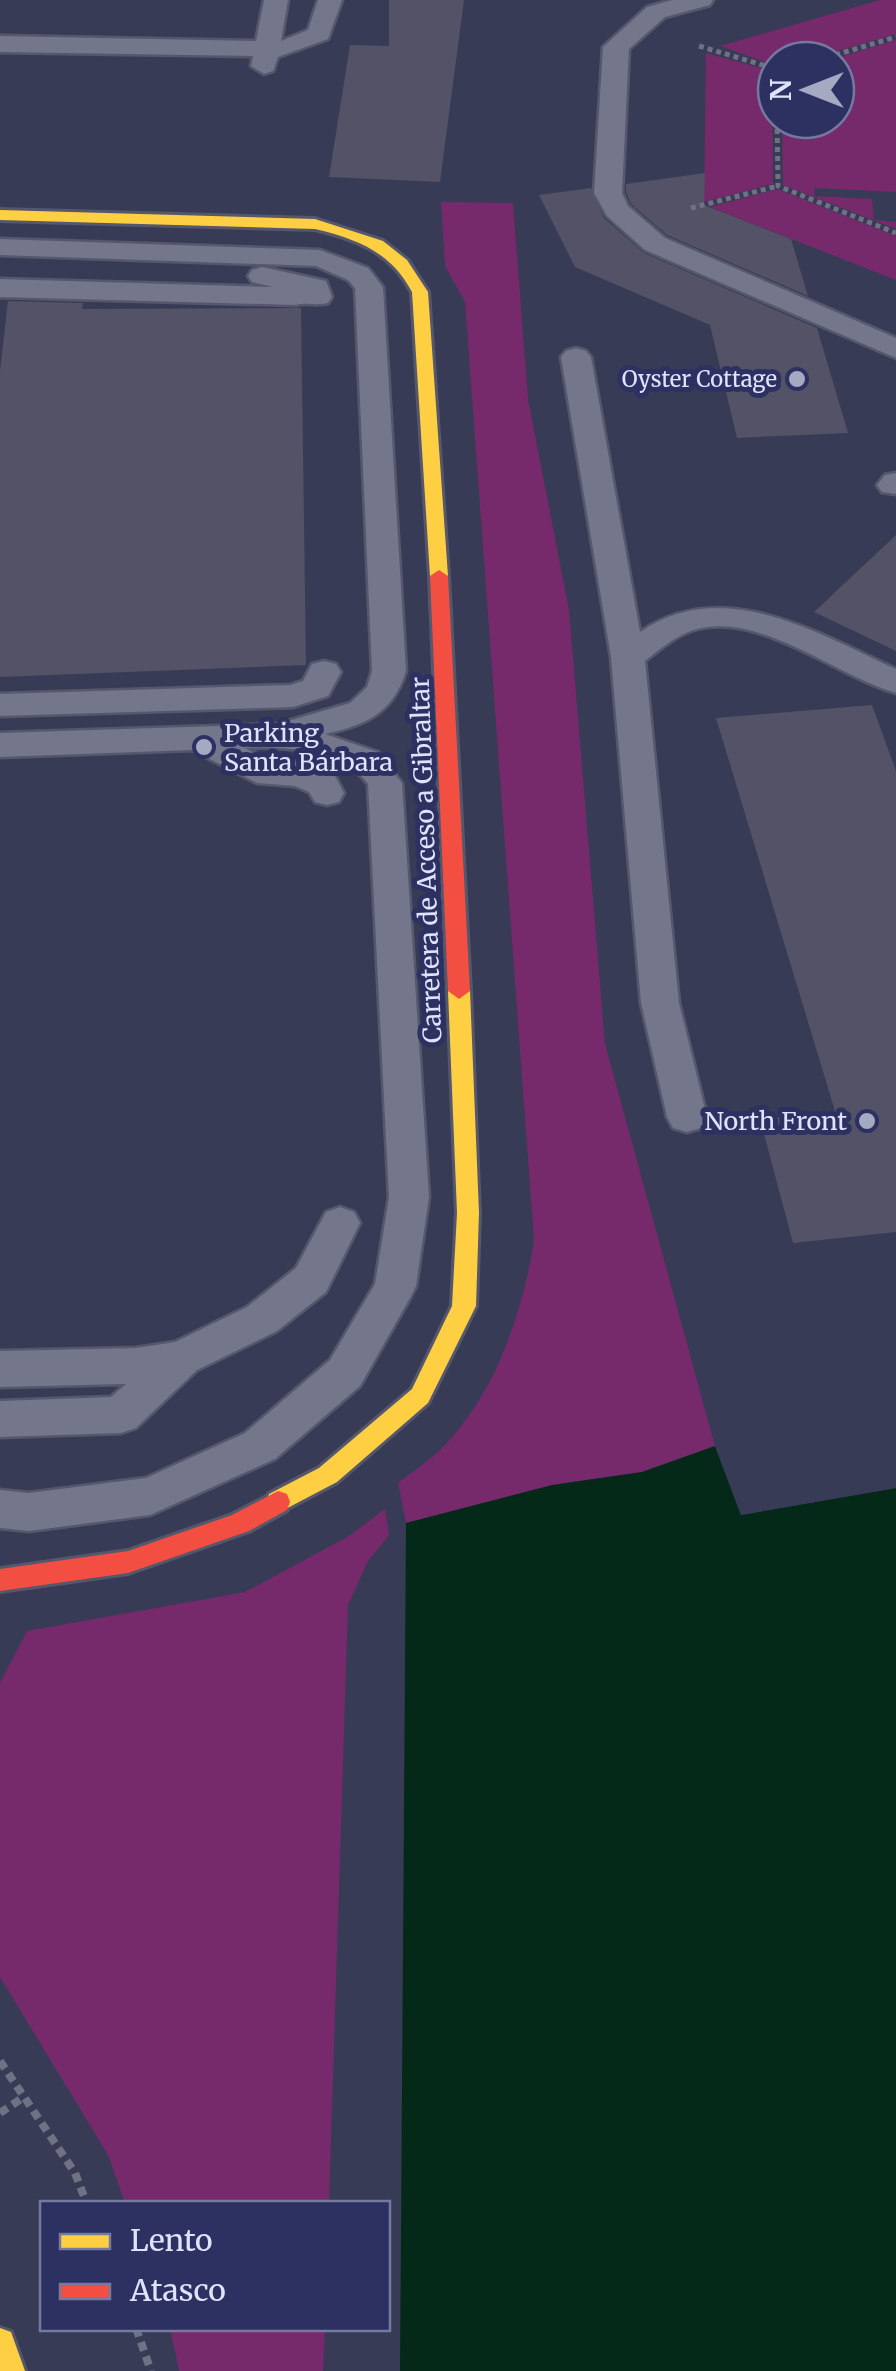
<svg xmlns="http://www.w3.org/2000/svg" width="896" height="2371" font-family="Merriweather,serif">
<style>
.green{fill:#762a6b}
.water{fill:#052919}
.pier{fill:#383b55}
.building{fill:#535267}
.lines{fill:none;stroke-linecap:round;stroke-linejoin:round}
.lane-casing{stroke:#55576c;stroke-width:5}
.slow-casing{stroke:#55576c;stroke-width:6}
.jam-casing{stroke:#55576c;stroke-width:6}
.path-far1{stroke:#6f7184;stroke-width:5;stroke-dasharray:5 4;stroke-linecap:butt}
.path{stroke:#6f7184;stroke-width:8;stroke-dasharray:9 6;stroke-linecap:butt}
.lane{fill:#74768b;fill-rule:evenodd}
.slow{fill:#ffcf43;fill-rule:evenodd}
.jam{fill:#f24e42;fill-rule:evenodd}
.poi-dot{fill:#a5a9c2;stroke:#2c3161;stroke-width:4}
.labels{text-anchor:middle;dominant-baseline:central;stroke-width:10;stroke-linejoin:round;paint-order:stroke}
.far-poi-label{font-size:22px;fill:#dfe4fc;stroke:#2c3161;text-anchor:end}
.poi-label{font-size:25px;fill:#dfe4fc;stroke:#2c3161;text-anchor:start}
.street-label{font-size:25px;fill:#dfe4fc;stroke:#2c3161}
</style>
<rect width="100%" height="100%" fill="#383b55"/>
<!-- green -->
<g class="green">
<path d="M880,0H896V34L807,60H776V66L720,46Z"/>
<path d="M896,40V192L815,188L814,196L872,199L874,220L896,222V229L783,185L782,120H836V60H830Z"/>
<path d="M706,53L772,71L773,184L704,202Z"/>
<path d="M777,189L896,236V280L710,207Z"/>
<path d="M441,202L513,203L528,399L569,610L605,1044L715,1446L642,1472L552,1485L406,1523L398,1483C412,1472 428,1462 441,1449C494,1397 523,1313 534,1240L465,302L445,266Z"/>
<path d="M385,1509L389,1535L368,1561L348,1605L329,2203H125L108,2155L0,1977V1683L27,1631L245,1592L349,1536Z"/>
<path d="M170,2329H325L323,2371H179Z"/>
</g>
<!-- water -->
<path class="water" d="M715,1446L741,1515L896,1488V2371H400L406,1523L552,1485L642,1472Z"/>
<!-- pier -->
<path class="pier" d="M720,1445L744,1509L896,1483V1488L741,1515L715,1446Z"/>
<!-- building -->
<g class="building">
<path d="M389,0H464L440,182L329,177L350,45L389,46Z"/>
<path d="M705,173L704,205L791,239L808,296L667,235L631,204L626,192V184Z"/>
<path d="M591,188L604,218L644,253L817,328L848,433L737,438L710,325L575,267L539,195Z"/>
<path d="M8,301L83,303L82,309L301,308L306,665L0,677V371Z"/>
<path d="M896,535V651L814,612Z"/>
<path d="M872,705L896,771V1232L793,1243L760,1119L835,1111L716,718Z"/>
</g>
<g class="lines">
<!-- lane casing -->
<g class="lane-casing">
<g id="lane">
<path d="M264,0H288L281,41L308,30L318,0H342L328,39L278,57L273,71L264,74L251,66L253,56L0,52V36L256,41Z"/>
<path d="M672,0H713L710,5L665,17L629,49L622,193L628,206L665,238L896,338V358L645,250L607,216L594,193L603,47L647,7Z"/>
<path d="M0,239L320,250L368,268L383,287L406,671C393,713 366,725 325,734L378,752L402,783L429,1197L416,1286L410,1298L360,1386L275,1459L150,1515L29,1531L0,1528V1490L29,1493L146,1478L245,1433L330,1360L375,1284L389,1197L368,784C343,749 283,746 245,748L274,763L298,762L335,776L344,793L339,802L327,805L315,802L309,792L295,786L257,783L192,750L0,757V733L278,724L350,703L367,687L372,671L355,288L348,280L316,266L0,255Z"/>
<path d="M262,267L326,281L332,297L328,303C315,306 308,302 296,305L0,297V279L273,287L252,282L248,276L252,270Z"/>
<path d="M576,348L586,351L591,357L640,632C723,575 817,633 896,669V693C835,676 756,608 691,631C674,637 659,650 645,661L679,1003L707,1117L701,1128L687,1132L673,1128L667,1117L641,1003L611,657L561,357L566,351Z"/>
<path d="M896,473V494L882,492L877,485L885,475Z"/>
<path d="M324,661L336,664L341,672L328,696L293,707L0,716V694L290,685L303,681L312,664Z"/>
<path d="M340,1207L354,1212L360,1223L326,1292L277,1331L197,1370L136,1428L121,1433L0,1437V1401L111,1397L126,1384L0,1387V1351L136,1348L175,1342L247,1307L296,1268L326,1212Z"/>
</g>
</g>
<!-- slow casing -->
<g class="slow-casing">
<g id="slow">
<path d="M0,210L315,219L383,241L407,260L428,292L448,576L445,580L439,582L430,576L412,292C391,252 357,239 315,229L0,220Z"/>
<path d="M459,983L470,991L479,1213L476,1306L428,1403L337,1482L278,1513L269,1510L266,1502L269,1494L319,1468L412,1389L452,1306L457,1213L448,991Z"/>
<path d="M0,2328L11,2332L25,2371H0Z"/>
</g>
</g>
<!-- jam casing -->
<g class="jam-casing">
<g id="jam">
<path d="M439,570L448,576L470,991L459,999L448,991L430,576Z"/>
<path d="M278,1491L287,1494L290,1502L287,1510L249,1531L128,1573L0,1591V1569L128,1551L232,1515Z"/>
</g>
</g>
<!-- path-far1 -->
<g class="path-far1">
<path d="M699,46L776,69"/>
<path d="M818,60L896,37"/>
<path d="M777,120L778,186L896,233"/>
<path d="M691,208L778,186"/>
</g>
<!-- path -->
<g class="path">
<path d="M0,2061L75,2173L87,2204"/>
<path d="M0,2113L24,2097"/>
<path d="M136,2328L151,2371"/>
</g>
<!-- lane -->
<use href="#lane" class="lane"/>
<!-- slow -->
<use href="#slow" class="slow"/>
<!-- jam -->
<use href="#jam" class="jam"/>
</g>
<!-- markers -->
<g class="poi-dot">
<circle cx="797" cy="379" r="10"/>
<circle cx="204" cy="747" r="10"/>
<circle cx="867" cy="1121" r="10"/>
</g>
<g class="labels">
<!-- far-poi labels -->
<g class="far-poi-label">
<text x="777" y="379">Oyster Cottage</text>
</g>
<!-- poi labels -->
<g class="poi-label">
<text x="224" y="733">Parking<tspan x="224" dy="29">Santa Bárbara</tspan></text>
<text x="847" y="1121" text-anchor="end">North Front</text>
</g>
<!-- street labels -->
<g class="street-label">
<text transform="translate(426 860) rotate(-92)">Carretera de Acceso a Gibraltar</text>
</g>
</g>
<!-- legend -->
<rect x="40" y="2201" width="350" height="130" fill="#2c3161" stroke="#74799f" stroke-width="2.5"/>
<rect x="60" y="2234" width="50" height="15" fill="#ffcf43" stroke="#74799f" stroke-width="2.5"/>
<text x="130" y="2251" font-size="30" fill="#dfe4fc">Lento</text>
<rect x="60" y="2284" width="50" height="15" fill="#f24e42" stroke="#74799f" stroke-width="2.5"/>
<text x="130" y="2301" font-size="30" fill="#dfe4fc">Atasco</text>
<!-- north arrow -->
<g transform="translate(806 90) rotate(270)"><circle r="48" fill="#2c3161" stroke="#74799f" stroke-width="2.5"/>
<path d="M0-8L18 38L0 25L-18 38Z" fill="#a5a9c2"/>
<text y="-15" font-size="28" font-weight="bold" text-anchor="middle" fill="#dfe4fc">N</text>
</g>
</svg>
